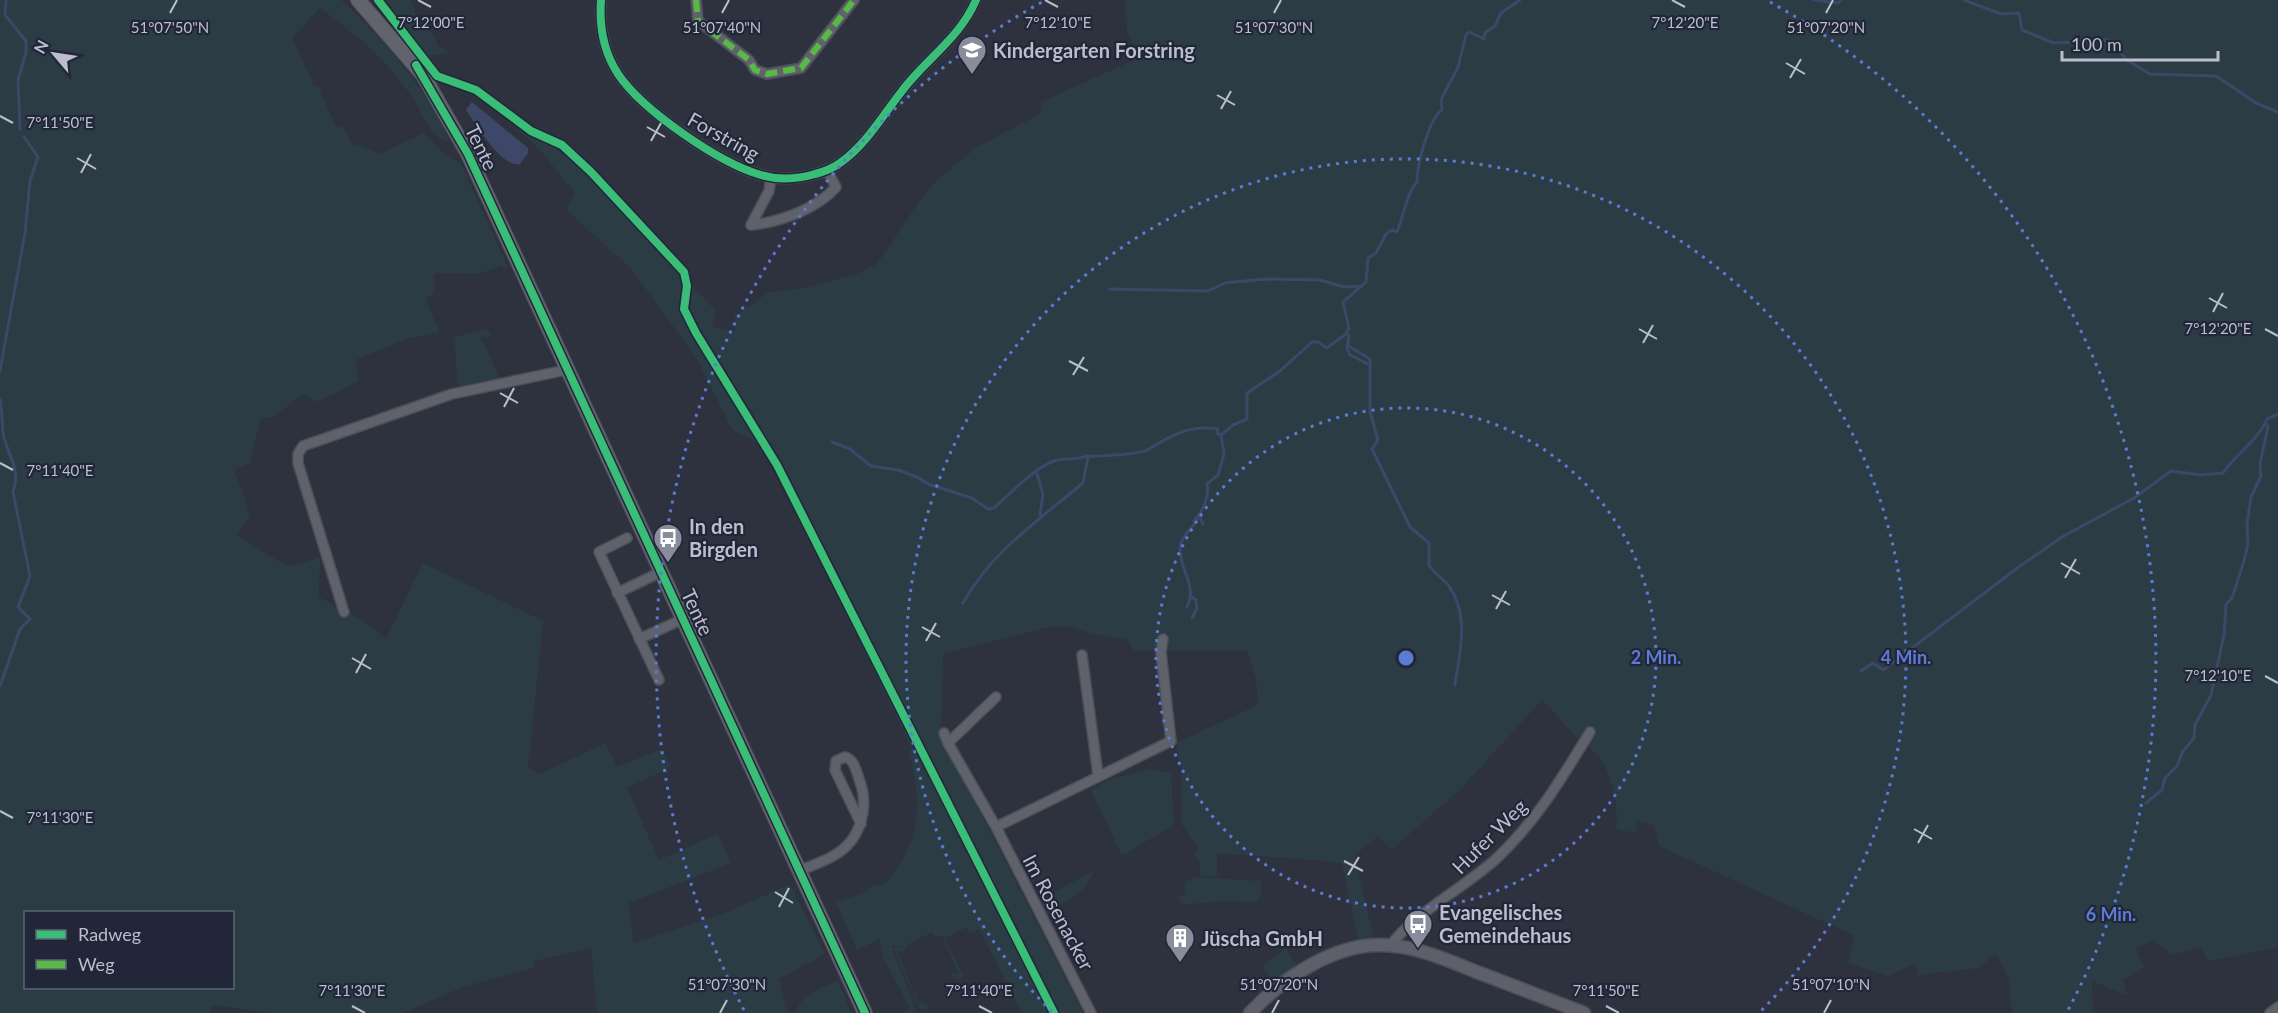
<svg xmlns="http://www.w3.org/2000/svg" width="2278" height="1013" font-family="Lato,sans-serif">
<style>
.green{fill:#2b3c44;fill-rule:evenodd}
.water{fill:#3d4869}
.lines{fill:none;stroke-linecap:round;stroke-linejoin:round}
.stream{stroke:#3d4869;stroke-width:3}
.street-casing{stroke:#4b4e57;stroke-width:12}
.secondary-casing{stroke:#4b4e57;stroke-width:15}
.primary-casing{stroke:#4c4f5a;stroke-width:16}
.street{stroke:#5f626b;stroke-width:9}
.secondary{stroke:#5d606a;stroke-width:12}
.primary{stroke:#61646c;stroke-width:14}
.quiet{stroke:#58b947;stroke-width:6;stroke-dasharray:12 6;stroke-linecap:butt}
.cycleway-casing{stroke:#212739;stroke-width:11}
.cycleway{stroke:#3abd76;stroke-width:8}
.ticks{fill:none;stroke:#babecd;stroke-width:2}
.ring{fill:none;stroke:#5c7bd4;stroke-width:3;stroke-dasharray:3 6}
.labels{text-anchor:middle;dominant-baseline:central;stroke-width:4.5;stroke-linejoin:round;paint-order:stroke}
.poi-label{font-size:20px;font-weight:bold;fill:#babecd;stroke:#212739;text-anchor:start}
.street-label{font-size:20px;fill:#babecd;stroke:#212739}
.ticks-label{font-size:15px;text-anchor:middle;fill:#babecd;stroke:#212739;stroke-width:4.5;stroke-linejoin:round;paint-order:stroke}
.centre{fill:#5c7bd4;stroke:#212739;stroke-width:3}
.ring-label{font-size:18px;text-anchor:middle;font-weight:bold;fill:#5c7bd4;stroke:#212739;stroke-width:4.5;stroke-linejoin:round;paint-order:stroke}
</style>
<rect width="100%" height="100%" fill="#2e323e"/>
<!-- green -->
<g class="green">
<path d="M0,0H341C375,30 436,98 449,142C431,140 422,111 412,97C388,62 355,33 320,8L292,38L314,85L322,88L320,92L337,128L343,126L353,146L358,144L379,154L424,133L440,150L461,164L508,267L504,270L501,266L477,274L434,273V293L426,299L439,332L406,339L355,360L359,381L318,402L304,394L274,416L261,419L249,464L234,469L250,515L237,535L288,567L320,557L319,597L358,618L386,639L423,563L543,621L528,768L540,774L605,743L617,767L661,749L671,767L627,788L659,860L718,834L731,863L629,903L633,943L725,913L790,884L825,954L779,979L788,1013H597L591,948L534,961V968L463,987L403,1013H273L211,1005L210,1013H0ZM26,912H232V988H26Z"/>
<path d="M385,0H411L418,21L425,20L439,47L448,51L446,53L426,56L419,53L381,3Z"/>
<path d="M1125,0H2278V947L2208,961L2201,947L2172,955L2152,940L2136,949L2144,967L2123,980L2128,996L2092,981L2093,1013H2012L2009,980L1996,953L1979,968L1918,975L1916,963L1888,976L1848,963L1855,936L1659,846L1654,825L1637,822L1635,833L1616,829C1619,799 1610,757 1581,742L1542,700L1460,790L1392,849L1378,836L1355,855L1373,938L1358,939L1342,864L1338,862L1217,853V876H1201L1199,860L1195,855L1198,848L1182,825L1181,772L1176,740L1178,742L1258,705L1256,679L1247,650L1134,651L1128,640L1092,634L1071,627L1052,626L943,654L941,728L948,750L1083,1013H1022L979,929L970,933L967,927L945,938L962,973L963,977L956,980L950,975L952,972L956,974L958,971L942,936H935L932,932L908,944L904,952L897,951L918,1002L928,1006L925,1010L919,1008L894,949L898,946L891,945L917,1013H901L910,1009L883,957L880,939L857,950L836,902L866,892L873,885L882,886C921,846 923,805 909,753L912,749L765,447L732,429L695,356L631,269L566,209L575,193L540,150L498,112L507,108L592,178L715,310L713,327L734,332L735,316L769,292L805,288L854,275L877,264L920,200L937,180L977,147L1040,114L1041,102L1140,57L1127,31Z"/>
<path d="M487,329L491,336L483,338L479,333L500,379L458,386L454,337Z"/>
<path d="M1150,769L1171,773L1174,825L1095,871L1083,889L1046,915L1039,900L1122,856L1091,790L1108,780Z"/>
<path d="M1194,877L1261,881V893L1257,902L1217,901L1183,905L1179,897L1185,893V883Z"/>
<path d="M1286,948L1297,967L1267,989L1266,987L1273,981L1262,966Z"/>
<path d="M838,980L851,1013H796C799,995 823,988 838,980Z"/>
</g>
<!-- water -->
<path class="water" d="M472,102L528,148V153L520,164C501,168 476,124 466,110Z"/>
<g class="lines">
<!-- stream -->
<g class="stream">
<path d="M6,0L5,15L26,41V52L18,80L20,129"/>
<path d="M1814,0L1838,3L1841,0"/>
<path d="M1964,0L2001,14L2019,13L2022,30L2054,43L2109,40L2127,60L2150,74L2216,76L2256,103L2278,112"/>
<path d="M1109,289L1208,291L1225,283L1264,279L1320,280L1344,287L1362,286"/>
<path d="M1346,334L1349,336L1347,348L1350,355L1370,365V412L1378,440L1372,449L1410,527L1429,543V565C1434,573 1442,578 1448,585C1470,614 1460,651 1455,685"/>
<path d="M1347,345L1370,359V365"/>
<path d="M0,371L25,233L30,181L38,157L24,137"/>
<path d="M0,399C2,409 2,422 3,432C6,454 22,468 13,492L30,576L18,607L30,619L20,629L0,686"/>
<path d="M832,442L850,449L871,466L898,470L917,477L928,484L972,498L988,509L994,508C1010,494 1034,468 1054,461C1065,457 1075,461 1086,456C1095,457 1140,454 1147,450C1168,438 1187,424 1218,429L1217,433L1221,435"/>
<path d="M1037,474L1043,494L1040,515"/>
<path d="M1199,515L1203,524"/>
<path d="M1194,521C1202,512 1210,497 1207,484L1218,475L1224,454L1221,435L1233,425L1247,419V393L1280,371L1312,342H1318L1327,348L1346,334L1349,328L1343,302L1366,282L1368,258L1376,253L1386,234L1392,230L1397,232C1402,220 1408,190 1417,182C1417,164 1428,122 1442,109L1441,100L1458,67L1466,35L1469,32L1484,39L1485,33L1495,26L1501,13L1520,0"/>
<path d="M963,603C991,552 1039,520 1083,483L1088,457"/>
<path d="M1187,607C1198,586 1179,570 1180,548C1181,535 1193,529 1197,519"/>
<path d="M1192,618L1197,608L1196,600L1192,597"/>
<path d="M1861,671L1873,663L1883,670L2020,566L2062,537L2134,498L2171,471L2201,475L2223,473C2236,453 2258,441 2267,419L2278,414"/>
<path d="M2146,803L2162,790L2165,778L2177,766L2183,751L2194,738L2195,725L2211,695L2224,635L2226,604L2232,598L2244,561L2248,544L2247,523L2251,497L2261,476L2260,464L2268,426L2265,423"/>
</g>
<!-- street casing -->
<g class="street-casing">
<g id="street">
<path d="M601,0C599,27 603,51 618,74C642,110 719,163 761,175C778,180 798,179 815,174C823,172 833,168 840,163C866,145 883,115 902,91C926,59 960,38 976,0"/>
<path d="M696,0L698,21L749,60L755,70L767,74L801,68L854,0"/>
<path d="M751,225C780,222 817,209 836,187L827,170"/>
<path d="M751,225L769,191L771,177"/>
<path d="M627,538L599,552L659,680"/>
<path d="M617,593L661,572"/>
<path d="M344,612L298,463V454L303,446L452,394L566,370"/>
<path d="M639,639L683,619"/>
<path d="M1082,655L1098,775"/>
<path d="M944,733L948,743L996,697"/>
<path d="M948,743L996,827L1091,1013"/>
<path d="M996,827L1171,741L1161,652L1163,639"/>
<path d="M799,871C810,866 823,862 833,856C861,841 870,807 859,779C856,770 854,759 845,757L836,761L835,770L861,824"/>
<path d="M1391,945C1413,914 1467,886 1497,858C1537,820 1562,778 1590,732"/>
<path d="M2270,1013L2278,1007"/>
</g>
</g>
<!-- secondary casing -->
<g class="secondary-casing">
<path id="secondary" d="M1250,1013C1282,979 1333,944 1381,945C1414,945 1447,960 1477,972C1513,986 1548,999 1584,1013"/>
</g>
<!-- primary casing -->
<g class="primary-casing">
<path id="primary" d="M358,0L423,75L468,154L865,1013"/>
</g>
<!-- street -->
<use href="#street" class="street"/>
<!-- secondary -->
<use href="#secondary" class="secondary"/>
<!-- primary -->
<use href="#primary" class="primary"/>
<!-- quiet -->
<path class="quiet" d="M696,0L698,21L749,60L755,70L767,74L801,68L854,0"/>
<!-- cycleway casing -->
<g class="cycleway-casing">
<g id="cycleway">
<path d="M378,0L437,76L476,90L531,131L562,145L591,172L684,272L687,286L684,309L696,333L777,465L1054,1013"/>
<path d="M601,0C599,27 603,51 618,74C642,110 719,163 761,175C778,180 798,179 815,174C823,172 833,168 840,163C866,145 883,115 902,91C926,59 960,38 976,0"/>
<path d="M416,65L468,154L865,1013"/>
</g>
</g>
<!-- cycleway -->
<use href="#cycleway" class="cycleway"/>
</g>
<!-- ticks -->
<path class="ticks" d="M418,0L431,7M1045,0L1058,7M1672,0L1685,7M170,13L177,0M722,13L729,0M1274,13L1281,0M1826,13L1833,0M1786,63L1805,74M1790,78L1801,59M1217,95L1235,105M1221,109L1231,91M0,116L13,123M647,127L665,137M651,141L661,123M77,158L96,169M81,173L91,154M2209,298L2227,308M2213,312L2223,293M1639,329L1657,339M2265,329L2278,336M1643,343L1653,325M1069,361L1088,371M1073,375L1084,357M500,393L518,403M504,407L514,388M0,463L13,470M2061,563L2080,574M2065,578L2076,559M1492,595L1510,605M1496,609L1506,591M922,627L940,637M926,641L936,623M352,658L371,669M356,673L366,654M2265,676L2278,683M0,811L13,818M1914,829L1932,839M1918,843L1928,825M1344,861L1363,871M1348,875L1359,857M775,892L793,903M779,907L789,888M352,1006L365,1013M979,1006L992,1013M1606,1006L1619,1013M720,1013L727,1000M1272,1013L1279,1000M1824,1013L1831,1000"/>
<!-- distance rings -->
<g class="ring">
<circle cx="1406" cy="658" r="250"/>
<path d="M1052 1012A500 500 0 1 1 1760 1012"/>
<path d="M744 1010A750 750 0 0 1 1042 2M1770 2A750 750 0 0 1 2068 1010"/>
</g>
<!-- icons -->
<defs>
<g id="school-pin" transform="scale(1.5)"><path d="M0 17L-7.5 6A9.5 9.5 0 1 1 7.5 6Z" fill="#898d9b" stroke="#212739"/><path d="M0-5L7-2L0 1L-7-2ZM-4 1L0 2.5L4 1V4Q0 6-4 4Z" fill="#fff"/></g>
<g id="bus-pin" transform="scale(1.5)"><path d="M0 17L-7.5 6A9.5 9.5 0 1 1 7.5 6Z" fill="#898d9b" stroke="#212739"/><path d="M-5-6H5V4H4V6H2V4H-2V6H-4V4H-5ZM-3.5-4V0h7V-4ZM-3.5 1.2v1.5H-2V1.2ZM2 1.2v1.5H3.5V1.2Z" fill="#fff"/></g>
<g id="building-pin" transform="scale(1.5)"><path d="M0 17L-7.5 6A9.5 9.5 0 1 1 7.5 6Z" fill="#898d9b" stroke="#212739"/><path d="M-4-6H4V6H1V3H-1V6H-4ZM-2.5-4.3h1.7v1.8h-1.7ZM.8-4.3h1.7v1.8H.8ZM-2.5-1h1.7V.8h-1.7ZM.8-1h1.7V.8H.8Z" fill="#fff"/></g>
</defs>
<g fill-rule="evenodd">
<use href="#school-pin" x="972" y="50"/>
<use href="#bus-pin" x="668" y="538"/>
<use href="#bus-pin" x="1418" y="924"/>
<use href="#building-pin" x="1180" y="938"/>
</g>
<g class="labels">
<!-- poi labels -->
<g class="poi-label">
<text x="993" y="50">Kindergarten Forstring</text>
<text x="689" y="526">In den<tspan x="689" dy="23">Birgden</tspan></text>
<text x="1439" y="912">Evangelisches<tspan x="1439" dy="23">Gemeindehaus</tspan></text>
<text x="1201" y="938">Jüscha GmbH</text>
</g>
<!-- street labels -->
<g class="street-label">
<text transform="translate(724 136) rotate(29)">Forstring</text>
<text transform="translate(482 147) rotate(64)">Tente</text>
<text transform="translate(698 612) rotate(65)">Tente</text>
<text transform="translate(1489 836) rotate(-45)">Hufer Weg</text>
<text transform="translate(1059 912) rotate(62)">Im Rosenacker</text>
</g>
</g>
<g class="ticks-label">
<text x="431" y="28">7°12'00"E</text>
<text x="1058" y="28">7°12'10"E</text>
<text x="1685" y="28">7°12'20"E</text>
<text x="170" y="33">51°07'50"N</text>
<text x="722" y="33">51°07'40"N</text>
<text x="1274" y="33">51°07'30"N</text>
<text x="1826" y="33">51°07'20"N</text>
<text x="60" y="128">7°11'50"E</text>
<text x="2218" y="334">7°12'20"E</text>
<text x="60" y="476">7°11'40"E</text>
<text x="2218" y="681">7°12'10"E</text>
<text x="60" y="823">7°11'30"E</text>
<text x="727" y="990">51°07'30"N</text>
<text x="1279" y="990">51°07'20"N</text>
<text x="1831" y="990">51°07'10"N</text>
<text x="352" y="996">7°11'30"E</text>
<text x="979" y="996">7°11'40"E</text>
<text x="1606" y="996">7°11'50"E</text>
</g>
<circle cx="1406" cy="658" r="9" class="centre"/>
<g class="ring-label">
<text x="1656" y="664">2 Min.</text>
<text x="1906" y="664">4 Min.</text>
<text x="2111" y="921">6 Min.</text>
</g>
<!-- legend -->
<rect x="24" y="911" width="210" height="78" fill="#212739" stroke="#5e6374" stroke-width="1.5"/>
<rect x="36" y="930" width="30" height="9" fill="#3abd76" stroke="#5e6374" stroke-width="1.5"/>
<text x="78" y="941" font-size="18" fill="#babecd">Radweg</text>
<rect x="36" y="960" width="30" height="9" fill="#58b947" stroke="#5e6374" stroke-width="1.5"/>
<text x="78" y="971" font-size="18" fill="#babecd">Weg</text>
<!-- north arrow -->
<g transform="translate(54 54) rotate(299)" stroke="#212739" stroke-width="4.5" paint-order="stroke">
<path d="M0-4.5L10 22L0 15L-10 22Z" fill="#babecd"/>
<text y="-9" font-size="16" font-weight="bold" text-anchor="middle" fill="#babecd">N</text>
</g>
<!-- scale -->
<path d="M2062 51v9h156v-9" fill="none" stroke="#babecd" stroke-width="3"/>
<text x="2071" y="51" font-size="18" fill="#babecd" stroke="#212739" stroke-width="4.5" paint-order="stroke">100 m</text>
</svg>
